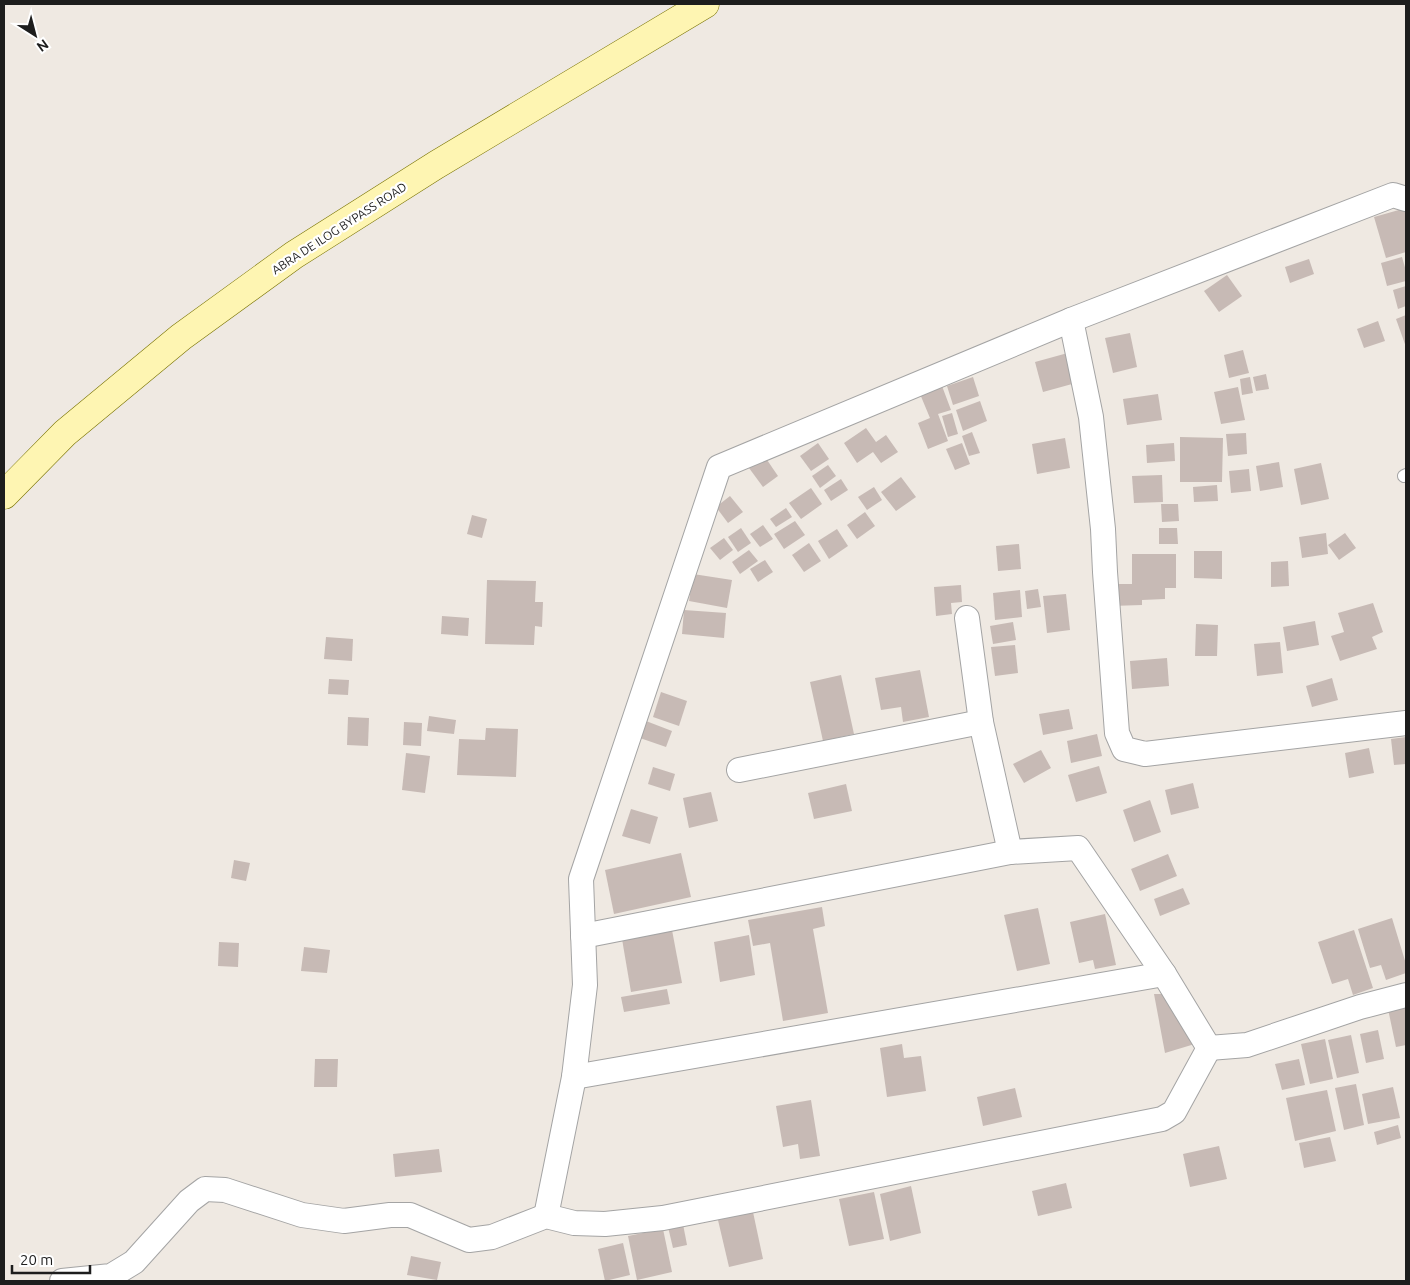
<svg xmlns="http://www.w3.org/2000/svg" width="1410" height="1285" font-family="Ubuntu,sans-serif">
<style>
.building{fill:#c7bab5}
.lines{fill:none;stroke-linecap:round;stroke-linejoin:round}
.service-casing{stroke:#a4a4a4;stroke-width:14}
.minor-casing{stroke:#a4a4a4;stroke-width:26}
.secondary-casing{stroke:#787200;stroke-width:29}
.service{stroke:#fff;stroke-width:12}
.minor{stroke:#fff;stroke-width:24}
.secondary{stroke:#fef5b2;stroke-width:28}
.labels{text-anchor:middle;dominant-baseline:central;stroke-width:4.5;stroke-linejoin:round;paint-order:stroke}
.street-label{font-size:12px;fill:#1d1d1d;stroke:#fff}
</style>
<rect width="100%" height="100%" fill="#efe9e2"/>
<!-- building -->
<g class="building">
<path d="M1406,208V252L1386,258L1374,217Z"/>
<path d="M1402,257L1406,271V281L1387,286L1381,263Z"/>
<path d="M1309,259L1314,274L1290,283L1285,267Z"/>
<path d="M1227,275L1242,296L1219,312L1204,291Z"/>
<path d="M1406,286V306L1398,309L1393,290Z"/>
<path d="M1406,315V347L1396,319Z"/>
<path d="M1378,321L1385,341L1364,348L1357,329Z"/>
<path d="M1130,333L1137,367L1113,373L1105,338Z"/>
<path d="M1243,350L1249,373L1229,378L1224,355Z"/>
<path d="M1075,351L1083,381L1043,392L1035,362Z"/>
<path d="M1266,374L1269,389L1256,391L1253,377Z"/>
<path d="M973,377L979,396L953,405L947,386Z"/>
<path d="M1250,377L1253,393L1242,395L1240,379Z"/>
<path d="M942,386L951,410L938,414L948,441L928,449L918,423L930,418L920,394Z"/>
<path d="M1238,387L1245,420L1221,424L1214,392Z"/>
<path d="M1158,394L1162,420L1127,425L1123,399Z"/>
<path d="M980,401L987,421L963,431L956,410Z"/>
<path d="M952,413L958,434L948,437L942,416Z"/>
<path d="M866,428L876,442L886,435L898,452L881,463L873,452L857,463L844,443Z"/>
<path d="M972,432L980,453L969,456L962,436Z"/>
<path d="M1246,433L1247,454L1228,456L1226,434Z"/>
<path d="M1180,437L1223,438L1222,482H1180Z"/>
<path d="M1065,438L1070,468L1037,474L1032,444Z"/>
<path d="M818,443L829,459L811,471L800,456Z"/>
<path d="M962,443L970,464L955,470L946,449Z"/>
<path d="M1174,443L1175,461L1147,463L1146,445Z"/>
<path d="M765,457L778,476L763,487L749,468Z"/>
<path d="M1279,462L1283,487L1260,491L1256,466Z"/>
<path d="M1321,463L1329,499L1301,505L1294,469Z"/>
<path d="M828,465L836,476L820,488L812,476Z"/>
<path d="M1249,469L1251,491L1231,493L1229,471Z"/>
<path d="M1162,475L1163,502L1134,503L1132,476Z"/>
<path d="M901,477L916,497L896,511L881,492Z"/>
<path d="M841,479L848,490L831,501L824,490Z"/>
<path d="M1217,485L1218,501L1194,502L1193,487Z"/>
<path d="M874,487L882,500L867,510L858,497Z"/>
<path d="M811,488L822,504L801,519L789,503Z"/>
<path d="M730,496L743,512L728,523L716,507Z"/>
<path d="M1161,504H1178L1179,521L1162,522Z"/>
<path d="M786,508L792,517L776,527L770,519Z"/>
<path d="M865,512L875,526L857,539L847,525Z"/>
<path d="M472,515L487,519L482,538L467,534Z"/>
<path d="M795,521L805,535L784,549L774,534Z"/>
<path d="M763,525L773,539L760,547L750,534Z"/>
<path d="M741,528L751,543L738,552L728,537Z"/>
<path d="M1159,528H1177L1178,544H1159Z"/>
<path d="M837,529L848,546L829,559L818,541Z"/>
<path d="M1326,533L1328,554L1302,558L1299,537Z"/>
<path d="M1345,533L1356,548L1339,560L1328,545Z"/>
<path d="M724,538L733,550L720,560L710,548Z"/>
<path d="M809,543L821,561L804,572L792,555Z"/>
<path d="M1019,544L1021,569L998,571L996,546Z"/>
<path d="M749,550L758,561L740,574L732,562Z"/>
<path d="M1194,551H1222V579L1194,578Z"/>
<path d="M1132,554H1176V588H1165V599L1142,600V605L1111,606V584H1132Z"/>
<path d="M765,560L773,572L758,582L750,569Z"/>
<path d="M1288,561L1289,586L1271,587V562Z"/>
<path d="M693,574L732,580L727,608L689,601Z"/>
<path d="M487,580L536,581L535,602H543L542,627L535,626L534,645L485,644Z"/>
<path d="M961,585L962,602L951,603L952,614L936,616L934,587Z"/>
<path d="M1038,589L1041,607L1027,609L1025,591Z"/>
<path d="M1020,590L1022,617L995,620L993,593Z"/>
<path d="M1066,594L1070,630L1047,633L1043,596Z"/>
<path d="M1373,603L1383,632L1372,637L1377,649L1340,661L1331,636L1344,632L1338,613Z"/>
<path d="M684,610L726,613L724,638L682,634Z"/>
<path d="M442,616L469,618L468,636L441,634Z"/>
<path d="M1315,621L1319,645L1287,651L1283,627Z"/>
<path d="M1013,622L1016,640L993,644L990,626Z"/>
<path d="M1196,624L1218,625L1217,656H1195Z"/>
<path d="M326,637L353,639L352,661L324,659Z"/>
<path d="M1280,642L1283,673L1257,676L1254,644Z"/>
<path d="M1015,645L1018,673L995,676L991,647Z"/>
<path d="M1167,658L1169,686L1132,689L1130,661Z"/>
<path d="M920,670L929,717L903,722L901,707L881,710L875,678Z"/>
<path d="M841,675L854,734L823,741L810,682Z"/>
<path d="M1332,678L1338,700L1312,707L1306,686Z"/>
<path d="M329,679L349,680L348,695L328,694Z"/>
<path d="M661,692L687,701L679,726L653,717Z"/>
<path d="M1069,709L1073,729L1043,735L1039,714Z"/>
<path d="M429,716L456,720L454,734L427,731Z"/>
<path d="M348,717L369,718L368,746L347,745Z"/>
<path d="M646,721L672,731L666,747L640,738Z"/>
<path d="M404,722L422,723L421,746L403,745Z"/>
<path d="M486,728L518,729L516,777L457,775L459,739L485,740Z"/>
<path d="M1097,734L1102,756L1071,763L1067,741Z"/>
<path d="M1406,737V764L1394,765L1391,739Z"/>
<path d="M1369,748L1374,773L1349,778L1345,753Z"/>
<path d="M1041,750L1051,768L1024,783L1013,764Z"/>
<path d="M406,753L430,756L425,793L402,790Z"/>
<path d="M1099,766L1107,793L1076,802L1068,775Z"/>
<path d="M653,767L675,774L670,791L648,784Z"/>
<path d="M1193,783L1199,808L1171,815L1165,790Z"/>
<path d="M846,784L852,811L814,819L808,793Z"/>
<path d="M711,792L718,821L689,828L683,798Z"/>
<path d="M1150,800L1161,832L1134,842L1123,810Z"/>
<path d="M631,809L658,817L650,844L622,836Z"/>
<path d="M681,853L691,897L614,914L605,870Z"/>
<path d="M1168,854L1177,876L1140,891L1131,869Z"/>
<path d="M234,860L250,863L246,881L231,878Z"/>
<path d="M1183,888L1190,904L1160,916L1154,899Z"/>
<path d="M822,907L825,926L813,929L828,1013L783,1021L770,943L753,946L748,920Z"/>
<path d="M1038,908L1050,964L1017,971L1004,915Z"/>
<path d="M1105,914L1116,965L1095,969L1093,960L1079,963L1070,922Z"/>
<path d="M1392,918L1406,964V973L1386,980L1381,965L1370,968L1358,929Z"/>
<path d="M672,930L682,983L631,992L622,939Z"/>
<path d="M1354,930L1373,988L1353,995L1348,979L1332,984L1318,942Z"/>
<path d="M749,935L755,975L720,982L714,942Z"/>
<path d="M219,942L239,943L238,967L218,966Z"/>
<path d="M304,947L330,950L327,973L301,971Z"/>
<path d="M667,989L670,1004L624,1012L621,997Z"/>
<path d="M1154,994H1167L1198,1043L1165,1053Z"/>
<path d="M1406,1005V1045L1396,1047L1388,1009Z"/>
<path d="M1378,1030L1384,1059L1366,1063L1360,1034Z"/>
<path d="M1351,1035L1359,1073L1337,1078L1328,1040Z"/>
<path d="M1325,1039L1333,1079L1310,1084L1301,1044Z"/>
<path d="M902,1044L904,1058L921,1056L926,1091L887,1097L880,1048Z"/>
<path d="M315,1059H338L337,1087H314Z"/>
<path d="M1299,1059L1305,1085L1282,1090L1275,1064Z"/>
<path d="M1356,1084L1364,1125L1344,1130L1335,1088Z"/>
<path d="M1393,1087L1400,1118L1368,1124L1362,1094Z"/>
<path d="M1015,1088L1022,1117L983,1126L977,1097Z"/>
<path d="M1327,1090L1336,1131L1295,1141L1286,1098Z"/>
<path d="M811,1100L820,1156L800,1159L798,1144L783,1147L776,1106Z"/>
<path d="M1398,1125L1401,1138L1377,1145L1374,1132Z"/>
<path d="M1330,1137L1336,1161L1304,1168L1299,1143Z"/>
<path d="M1219,1146L1227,1179L1190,1187L1183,1154Z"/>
<path d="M439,1149L442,1172L395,1177L393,1154Z"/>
<path d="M1066,1183L1072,1208L1038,1216L1032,1191Z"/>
<path d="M911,1186L921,1233L890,1241L880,1194Z"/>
<path d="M874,1192L884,1239L849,1246L839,1199Z"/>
<path d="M753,1212L763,1259L729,1267L718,1220Z"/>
<path d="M683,1224L687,1245L673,1248L668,1227Z"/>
<path d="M663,1229L672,1272L637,1280L628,1236Z"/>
<path d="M623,1243L630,1275L605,1281L598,1249Z"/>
<path d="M411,1256L441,1262L437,1280L407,1275Z"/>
</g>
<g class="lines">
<!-- service casing -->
<g class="service-casing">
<path id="service" d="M1404,476L1406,475"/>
</g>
<!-- minor casing -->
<g class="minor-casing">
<g id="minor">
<path d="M1071,320L1091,417L1103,529L1105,572L1117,733L1124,749L1145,754L1406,723"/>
<path d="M967,618L981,722L1010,852"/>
<path d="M739,770L981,722"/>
<path d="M583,936L1010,852L1078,848L1164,974L1209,1048"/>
<path d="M1209,1048L1247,1045L1360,1007L1406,995"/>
<path d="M574,1077L1164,974"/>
<path d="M546,1216L574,1077L585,985L581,879L719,467L1071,320L1393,195L1406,199"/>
<path d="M62,1281L111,1276L134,1262L189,1201L205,1189L225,1190L302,1215L344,1221L390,1215H410L469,1240L492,1237L546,1216L574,1223L605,1224L663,1218L1162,1119L1174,1112L1209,1048"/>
</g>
</g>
<!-- secondary casing -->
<g class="secondary-casing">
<path id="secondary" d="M4,495L65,433L181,337L294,255L436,165L705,4"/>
</g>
<!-- service -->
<use href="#service" class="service"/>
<!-- minor -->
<use href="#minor" class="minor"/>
<!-- secondary -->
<use href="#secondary" class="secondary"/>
</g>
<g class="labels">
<!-- street labels -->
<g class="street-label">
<text transform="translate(339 228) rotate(-33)">ABRA DE ILOG BYPASS ROAD</text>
</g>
</g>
<!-- border -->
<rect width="1410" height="1285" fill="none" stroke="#1d1d1d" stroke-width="10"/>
<!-- north arrow -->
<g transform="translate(35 35) rotate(144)" stroke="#ffffff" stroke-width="4" paint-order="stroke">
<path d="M0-4L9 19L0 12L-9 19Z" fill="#1d1d1d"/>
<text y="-8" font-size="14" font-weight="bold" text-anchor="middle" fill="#1d1d1d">N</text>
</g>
<!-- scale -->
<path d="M12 1265v8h78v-8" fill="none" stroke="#1d1d1d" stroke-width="2.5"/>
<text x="20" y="1265" font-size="15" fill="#1d1d1d" stroke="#ffffff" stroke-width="4" paint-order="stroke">20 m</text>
</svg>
